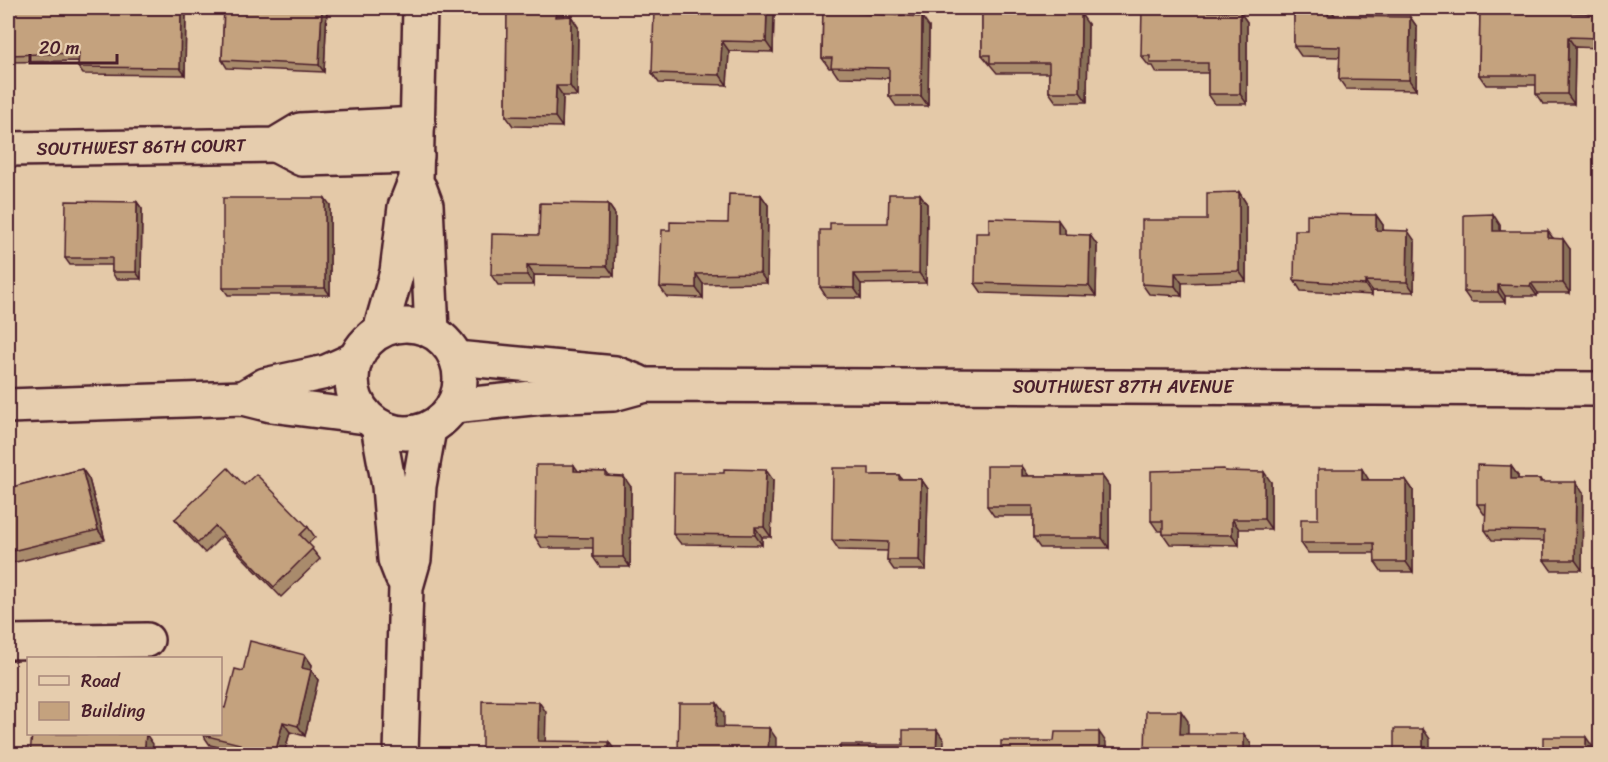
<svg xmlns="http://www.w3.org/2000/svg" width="1608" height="762" font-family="Sriracha,sans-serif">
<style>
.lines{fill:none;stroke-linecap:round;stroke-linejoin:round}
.street-casing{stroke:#4a1f2b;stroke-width:38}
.secondary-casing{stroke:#4a1f2b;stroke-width:38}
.street{stroke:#e6cdae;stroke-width:33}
.secondary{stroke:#e6cdae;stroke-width:33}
.wall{fill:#a98b6c;stroke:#4a1f2b;stroke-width:1.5}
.shaded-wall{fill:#897158;stroke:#4a1f2b;stroke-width:1.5}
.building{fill:#c4a27e;stroke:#4a1f2b;stroke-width:1.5}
.labels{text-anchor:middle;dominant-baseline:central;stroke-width:4.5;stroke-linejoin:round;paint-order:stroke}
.street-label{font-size:18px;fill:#4a1f2b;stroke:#e6cdae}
</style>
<rect width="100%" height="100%" fill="#e4c9a8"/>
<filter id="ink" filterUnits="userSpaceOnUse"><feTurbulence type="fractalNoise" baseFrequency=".0167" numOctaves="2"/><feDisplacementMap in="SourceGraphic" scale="12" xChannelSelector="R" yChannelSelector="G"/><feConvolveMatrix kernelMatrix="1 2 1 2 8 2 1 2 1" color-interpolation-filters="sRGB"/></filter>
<g filter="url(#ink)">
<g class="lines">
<!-- street casing -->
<g class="street-casing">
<g id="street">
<path d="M275,145L302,159L417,156"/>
<path d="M8,149L275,145L300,130L418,124"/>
<path d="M243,398L265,385L326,372L355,359"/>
<path d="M8,406L243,398L271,405L366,417"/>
<path d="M8,642L147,640"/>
</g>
</g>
<!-- secondary casing -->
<g class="secondary-casing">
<g id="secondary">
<path d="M420,189L426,205L432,331"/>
<circle cx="406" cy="379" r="54"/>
<path d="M380,331L397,272L405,207L416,179L420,8"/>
<path d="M456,358L615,373L638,382"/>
<path d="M453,406L542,397L613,394L646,385L1600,389"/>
<path d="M378,426L389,486L395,559L402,577"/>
<path d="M401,754L406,587L414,559L419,486L429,429"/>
</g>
</g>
<!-- street -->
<use href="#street" class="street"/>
<!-- secondary -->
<use href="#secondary" class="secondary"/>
</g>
<!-- wall -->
<g class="wall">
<path d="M8,8H186L185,75L83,74L78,67L79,61L8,62Z"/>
<path d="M224,8H327L324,72L227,68L222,60Z"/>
<path d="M507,8H559L564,14V17L571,16L578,27L577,96H563L562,127L513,126L506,116Z"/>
<path d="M706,8H770L774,13L773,52L729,51L727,85L659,83L652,73L706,11Z"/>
<path d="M823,8H864L865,14L929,27L928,106H896L889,96V78L838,77L832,68H829L822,58Z"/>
<path d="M982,8H1024V11L1088,24L1087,102H1056L1049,92V73H997L982,55Z"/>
<path d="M1294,8H1330L1335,16L1410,17L1417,27L1416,90L1346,89L1339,79L1340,57L1301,56L1294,46Z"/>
<path d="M1480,8H1521L1552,12L1600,14V48L1575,47L1574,104H1543L1536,94V85H1486L1479,75Z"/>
<path d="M1183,9V12H1240L1247,22V104H1215L1208,94V73H1157L1153,66H1149L1141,56Z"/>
<path d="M1239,192L1246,203V281L1182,283V296L1149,294L1142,284L1207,220Z"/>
<path d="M920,194L927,204L926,283L861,284V298H827L820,287Z"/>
<path d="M761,195L768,205L767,283L703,284V298L667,297L660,287L670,230L728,223Z"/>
<path d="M137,202L142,209L141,279H116L112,272V265H70L65,258Z"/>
<path d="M608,204L615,214L614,276L534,275V285H498L491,275L539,235Z"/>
<path d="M330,205V295H228L223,288Z"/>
<path d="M1376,215L1383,225V230L1415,241L1414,292L1372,291V295L1301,291L1294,280L1307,230Z"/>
<path d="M1500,225V231L1553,238L1570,249V293H1538L1537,296H1505V302H1471L1464,292Z"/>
<path d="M1065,230V234L1097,245L1096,296L982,293L975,283L989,233Z"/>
<path d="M1511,466L1518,476V479H1540L1542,482L1583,493L1582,570H1551L1544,560V541L1492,540L1485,530L1486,514H1484L1477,504Z"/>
<path d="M82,469L89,479L105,540L8,564V488Z"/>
<path d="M579,471L606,472L609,476L631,487L630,567H600L593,557V548H542L535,537Z"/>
<path d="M1226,471L1271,482V529H1239V545L1170,544L1163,534V531H1158L1151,521Z"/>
<path d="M874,475H899L902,479H921L928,489L926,570H894L887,560L888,551L839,550L832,540Z"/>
<path d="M1029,476H1102L1109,486V548H1040L1033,538V516H994L987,506Z"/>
<path d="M773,480L771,537H762V545L681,544L673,534Z"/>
<path d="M1369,480H1406L1413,490V572H1382L1375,562V553H1308L1301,543L1318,519Z"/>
<path d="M175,519L308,527L315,537L308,544L320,559L281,597L222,536L205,553L182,529Z"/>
<path d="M305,655L312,665L311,670L318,680L305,736L290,732L284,754H239L238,752L210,745L203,735L225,708L243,671Z"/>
</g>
<!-- shaded-wall -->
<g class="shaded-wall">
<path d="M181,8H186L185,75L180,68Z"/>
<path d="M322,8H327L324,72L319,65Z"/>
<path d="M556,8H559L564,14L563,27L556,17Z"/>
<path d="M767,8H770L774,13L773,52L766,42Z"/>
<path d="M858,8H865V23L858,13Z"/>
<path d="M1017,8H1024V21L1017,11Z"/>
<path d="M1176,8H1182L1183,9V22L1176,12Z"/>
<path d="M1329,8H1330L1336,17L1328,16Z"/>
<path d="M1240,12L1247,22V104L1240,94Z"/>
<path d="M1081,14L1088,24L1087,102L1080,92Z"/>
<path d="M571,16L578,27L577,96L570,86Z"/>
<path d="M922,17L929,27L928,106L921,96Z"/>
<path d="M1410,17L1417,27L1416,90L1409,80Z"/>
<path d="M1568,37L1575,47L1574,104L1567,94Z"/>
<path d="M722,41L729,51L727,85L720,75Z"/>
<path d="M556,86L563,96L562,127L555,117Z"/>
<path d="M1239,192L1246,203V281L1239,271Z"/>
<path d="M920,194L927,204L926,283L919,273Z"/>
<path d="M761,195L768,205L767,283L760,273Z"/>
<path d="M325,198L330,205V295L325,288Z"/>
<path d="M137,202L142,209L141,279L136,272Z"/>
<path d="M608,204L615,214L614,276L607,266Z"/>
<path d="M1493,214L1500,225V241L1493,231Z"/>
<path d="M1376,215L1383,225V240L1376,230Z"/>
<path d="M1058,220L1065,230V244L1058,234Z"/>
<path d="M1408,231L1415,241L1414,292L1407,282Z"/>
<path d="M1548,231L1555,241L1548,238Z"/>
<path d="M1090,235L1097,245L1096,296L1089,286Z"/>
<path d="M1563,239L1570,249V293L1563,283Z"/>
<path d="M527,265L534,275V285L527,275Z"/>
<path d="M1175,273L1182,283V296L1175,286Z"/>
<path d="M696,274L703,284V298L696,288Z"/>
<path d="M854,274L861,284V298L854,288Z"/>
<path d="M1365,281L1372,291V295L1365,285Z"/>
<path d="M1531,283L1538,293L1537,296L1530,286Z"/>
<path d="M1498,285L1505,296V302L1498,292Z"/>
<path d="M574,465L581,475L574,471Z"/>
<path d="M1022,466L1029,476H1022Z"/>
<path d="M1511,466L1518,476V489L1511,479Z"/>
<path d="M82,469L89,479L105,540L98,530Z"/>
<path d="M1362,469L1369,480H1362Z"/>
<path d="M766,470L773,480L771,537L764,527Z"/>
<path d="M1264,472L1271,482V529L1264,519Z"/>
<path d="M1102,476L1109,486V548L1102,538Z"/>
<path d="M624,477L631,487L630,567L623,557Z"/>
<path d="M921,479L928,489L926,570L919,560Z"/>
<path d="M1406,480L1413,490V572L1406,562Z"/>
<path d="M1576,482L1583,493L1582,570L1575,560Z"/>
<path d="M1232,519L1239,529V545L1232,535Z"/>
<path d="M755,527L762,537V545L755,535Z"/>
<path d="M305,655L312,665L309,678L302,668Z"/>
<path d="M311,670L318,680L305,736L298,726Z"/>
<path d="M539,702L546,712L545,751L538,741Z"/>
<path d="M717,703L724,713V737L716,727Z"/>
<path d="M1181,711L1188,721V744L1180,734Z"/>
<path d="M283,722L290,732L284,754H275Z"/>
<path d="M769,728L776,738V754H768Z"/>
<path d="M1423,729L1430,739V754H1423Z"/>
<path d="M937,730L944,740V754H936Z"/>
<path d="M1099,732L1106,742V754H1099Z"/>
<path d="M146,734L153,744L152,754H144Z"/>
<path d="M1244,734L1251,744V754H1244Z"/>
<path d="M1586,737L1593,747V754H1586Z"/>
<path d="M609,742L616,752V754H609Z"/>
</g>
<!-- building -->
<g class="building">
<path d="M8,8H181L180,68L78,67L79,53L8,55Z"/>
<path d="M224,8H322L319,65L222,60Z"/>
<path d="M507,8H556V17L571,16L570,86H556L555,117L506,116Z"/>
<path d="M706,8H767L766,42L722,41L720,75L652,73L654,10L706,11Z"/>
<path d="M823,8H858V13L922,17L921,96H889V68L831,67L832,58H822Z"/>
<path d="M982,8H1017V11L1081,14L1080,92H1049V63H990V55H982Z"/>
<path d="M1142,8H1176V12H1240V94H1208V63H1150V56H1141Z"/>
<path d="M1294,8H1329L1328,16L1410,17L1409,80L1339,79L1340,47L1294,46Z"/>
<path d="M1480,8H1518L1550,9V12L1600,14V38L1568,37L1567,94H1536V75H1479Z"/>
<path d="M1239,192V271L1175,273V286L1142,284V220H1207V193Z"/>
<path d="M729,194L761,195L760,273L696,274V288L660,287L662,230H670V222L728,223Z"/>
<path d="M889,194H920L919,273L854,274V288L820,287V230H830V223H888Z"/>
<rect x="223" y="198" width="102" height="90"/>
<path d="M66,201L137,202L136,272H112V258H65Z"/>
<path d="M540,203L608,204L607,266L527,265V275H491L492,234L539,235Z"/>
<path d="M1307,214L1376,215V230L1408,231L1407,282L1365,281V285L1294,280L1295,230H1307Z"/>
<path d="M1493,214V231H1548V238L1563,239V283H1531L1530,286L1498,285V292H1464V215Z"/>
<path d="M989,218L1058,220V234L1090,235L1089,286L975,283L976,233H989Z"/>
<path d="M536,465H574V471L606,472V476L624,477L623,557H593V538L535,537Z"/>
<path d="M1477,465L1511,466V479H1540V482H1576L1575,560H1544V531L1485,530L1486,504H1477Z"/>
<path d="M987,466H1022V476H1102V538H1033V506H987Z"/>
<path d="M228,468L244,485L256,474L308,527L300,535L313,548L274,587L215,526L198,543L175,519Z"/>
<path d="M833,468H869V475H899V479H921L919,560H887L888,542L832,540Z"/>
<path d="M82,469L98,530L8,552V488Z"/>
<path d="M724,469L766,470L764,527H755V535L673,534L674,473H724Z"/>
<path d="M1224,469L1225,471L1264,472V519H1232V535L1163,534V521H1151V471Z"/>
<path d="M1318,469H1362V480H1406V562H1375L1374,543H1301V519H1318Z"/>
<path d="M250,641L305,655L302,668L311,670L298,726L283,722L275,754H243L238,753L240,744L203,735V734H220V707L225,708L235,669L243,671Z"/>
<path d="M482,701L539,702L538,741L609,742V754H482Z"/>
<path d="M679,703H717L716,727L769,728L768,754H678Z"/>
<path d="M1146,711H1181L1180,734H1244V754H1145Z"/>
<path d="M1394,729H1423V754H1336V749H1394Z"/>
<path d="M903,730H937L936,754H840V745H903Z"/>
<path d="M1055,732H1099V754H1001V741H1054Z"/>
<path d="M32,734H146L144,754H30Z"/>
<path d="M1543,737H1586V754H1488V749H1543Z"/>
</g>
</g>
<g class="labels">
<!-- street labels -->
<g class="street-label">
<text transform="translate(141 147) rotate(-1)">SOUTHWEST 86TH COURT</text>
<text x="1123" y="387">SOUTHWEST 87TH AVENUE</text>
</g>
</g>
<!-- margin -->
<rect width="1608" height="762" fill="none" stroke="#e6cdae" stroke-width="30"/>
<rect x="15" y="15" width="1578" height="732" fill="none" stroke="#4a1f2b" stroke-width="2" filter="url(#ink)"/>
<!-- legend -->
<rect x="27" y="657" width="195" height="78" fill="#e6cdae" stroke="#a8877a" stroke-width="1.5"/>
<rect x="39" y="676" width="30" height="9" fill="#e6cdae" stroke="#a8877a" stroke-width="1.5"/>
<text x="81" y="687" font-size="18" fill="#4a1f2b">Road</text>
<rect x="39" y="702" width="30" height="18" fill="#c4a27e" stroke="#a8877a" stroke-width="1.5"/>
<text x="81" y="717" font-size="18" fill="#4a1f2b">Building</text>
<!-- scale -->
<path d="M30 54v9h87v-9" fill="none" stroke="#4a1f2b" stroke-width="3"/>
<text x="39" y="54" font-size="18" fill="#4a1f2b" stroke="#e6cdae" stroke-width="4.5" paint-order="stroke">20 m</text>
</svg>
